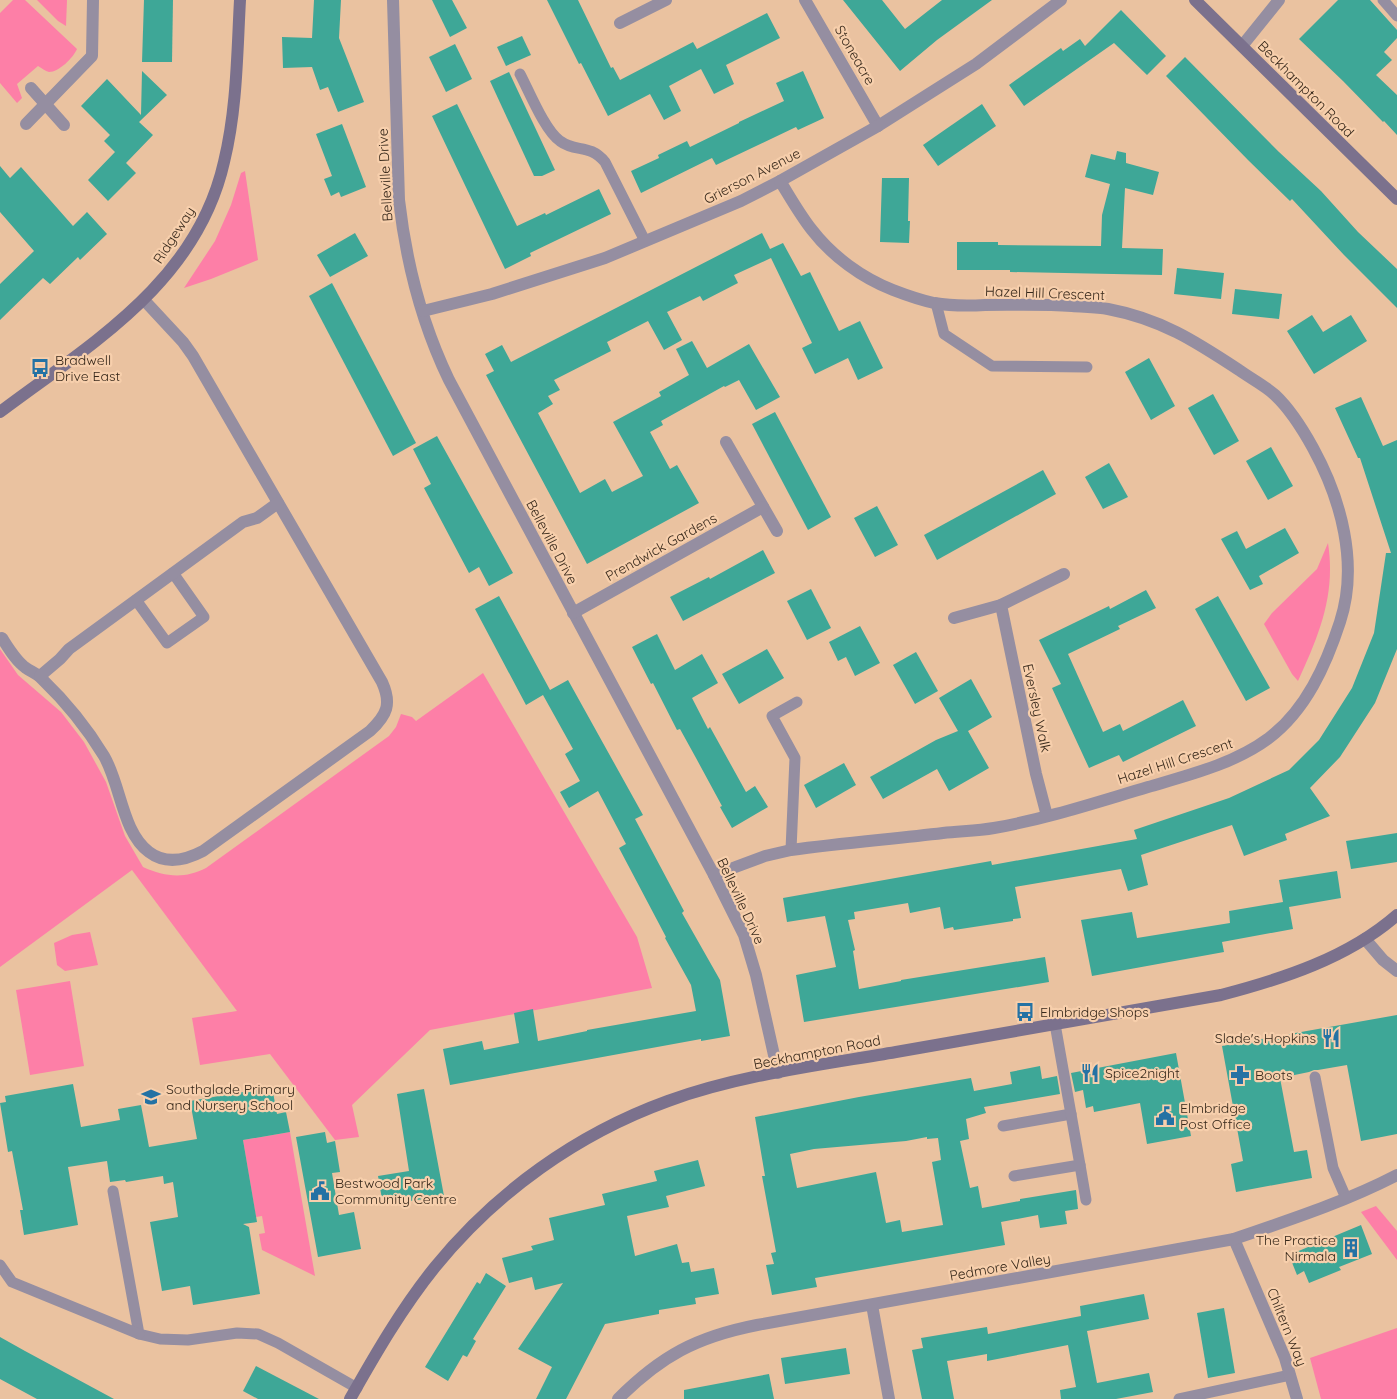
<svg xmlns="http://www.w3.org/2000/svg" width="1397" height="1399" font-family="Quicksand,sans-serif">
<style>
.green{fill:#fd7fa7}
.building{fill:#3ea797;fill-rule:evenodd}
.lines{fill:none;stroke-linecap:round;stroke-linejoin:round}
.lane{stroke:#958ea1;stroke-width:11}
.street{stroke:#958ea1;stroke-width:12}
.secondary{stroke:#7b718d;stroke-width:12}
.labels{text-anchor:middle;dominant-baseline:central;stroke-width:4.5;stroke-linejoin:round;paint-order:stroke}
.street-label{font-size:14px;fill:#38291b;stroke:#f7cfac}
.poi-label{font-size:14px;fill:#38291b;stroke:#f7cfac;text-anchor:start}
</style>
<rect width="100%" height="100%" fill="#eac2a0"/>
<!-- green -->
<g class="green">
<path d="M13,0H25L77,49C73,58 59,72 49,72C45,71 42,68 38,66L17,84L22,98L17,103L0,83V13Z"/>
<path d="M37,0H67L66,26L58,21Z"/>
<path d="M245,171L258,260L211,279L184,288L215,241L231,205L241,173Z"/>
<path d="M1328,543C1336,595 1319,635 1298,681L1292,674L1264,624L1272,613L1317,569Z"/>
<path d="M0,649L18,675L61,712L84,742L106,782L125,836L143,867C165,877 185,879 206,868L389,736L396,727L401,714L412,717L416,721L483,673L637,937L652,988L430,1030L352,1105L359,1137L335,1140L270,1054L200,1065L192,1018L237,1011L132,870L0,967Z"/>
<path d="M90,932L98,965L65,971L57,965L54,943L72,935Z"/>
<path d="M70,981L84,1066L30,1075L16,990Z"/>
<path d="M290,1132L315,1276L262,1250L259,1234L265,1233L262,1216L256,1217L243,1140Z"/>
<path d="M1376,1206L1397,1231V1260L1361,1212Z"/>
<path d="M1397,1328V1399H1321L1310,1358Z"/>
</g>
<!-- building -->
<g class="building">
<path d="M144,0H173L172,62H142Z"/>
<path d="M314,0H341L339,38L364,102L338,112L328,87L320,90L312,67L283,68L282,37L312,38Z"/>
<path d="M432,0H452L467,28L450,37Z"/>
<path d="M547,0H578L611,68L613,67L620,80L693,42L697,49L767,13L780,38L726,65L734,84L714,94L701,69L669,86L681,111L664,120L650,94L608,116L581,63L579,64Z"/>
<path d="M843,0H882L905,29L942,0H992L937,40L900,71Z"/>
<path d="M1338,0H1370L1397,30V38L1384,52L1392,60L1376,75L1397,95V135L1384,121L1383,122L1343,81L1299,39Z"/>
<path d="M1121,10L1166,56L1147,75L1114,43L1024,106L1009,85L1061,48L1063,51L1080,39L1085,46Z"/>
<path d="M522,36L531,55L506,66L497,47Z"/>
<path d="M455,44L472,79L446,92L429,57Z"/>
<path d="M1185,57L1279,152L1321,191L1358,232L1397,269V308L1344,255L1292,199L1290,201L1248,160L1166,76Z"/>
<path d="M142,71L167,95L139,122L153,135L126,163L136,173L108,201L88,180L115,152L104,141L110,135L81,106L107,79L141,115Z"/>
<path d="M803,71L824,118L798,130L796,127L716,165L712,158L641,193L631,171L659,158L658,155L687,141L690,147L739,123V122L784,101L776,83Z"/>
<path d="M509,72L555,170L542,176H534L490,81Z"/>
<path d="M457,104L517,226L545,213L546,215L599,189L611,214L530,253L531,256L505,269L432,116Z"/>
<path d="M982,104L996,126L938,166L923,145Z"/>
<path d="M342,124L366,187L341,197L339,192L331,196L324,179L332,176L316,134Z"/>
<path d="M1117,151L1126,153V163L1159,172L1153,195L1125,188L1122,248L1163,249L1162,275L1010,272V270H957V242H998V245L1101,246L1102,215L1110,184L1085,177L1091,154L1115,160Z"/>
<path d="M0,166L10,178L21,167L73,226L87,212L107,234L80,260L78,257L50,284L43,278L0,320V284L34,251L0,212Z"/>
<path d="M882,178H909L908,221H910L909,243L880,242Z"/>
<path d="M355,233L368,256L330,277L317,255Z"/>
<path d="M762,233L770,249L783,243L801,276L810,272L839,331L860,321L883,368L858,380L848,358L815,374L802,348L812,343L771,258L734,275L738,283L703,301L700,296L667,312L682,340L664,350L648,321L607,342L611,351L554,380L560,390L548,396L553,404L538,413L580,493L605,479L612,492L643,476L613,422L661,396L659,392L689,375L676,349L692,341L707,368L749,344L780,397L756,410L739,380L725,387L724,386L661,421L663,425L650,432L670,469L677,465L699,503L587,564L486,375L494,371L485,354L502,345L511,362Z"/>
<path d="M1177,268L1224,273L1221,299L1174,294Z"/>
<path d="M332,283L416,443L393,456L309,296Z"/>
<path d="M1235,289L1282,294L1279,319L1232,314Z"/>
<path d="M1312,315L1323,332L1351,315L1367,341L1314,374L1287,331Z"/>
<path d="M1149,358L1175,406L1151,420L1125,372Z"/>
<path d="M1213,394L1239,441L1214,455L1188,408Z"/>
<path d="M1361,397L1383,446L1397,440V649L1375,703L1340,757L1310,788L1330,816L1285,834L1287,840L1244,856L1232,825L1141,855L1148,885L1128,891L1121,869L1015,887L1021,918L1013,919V921L954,930L953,927L944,929L940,907L910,913L908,903L854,912L855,919L848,920L855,950L853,951L859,989L901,981V980L1045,957L1049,982L804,1022L796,975L836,967L825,916L787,922L783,898L991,861L992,865L1137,839L1134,830L1229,798L1289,770L1319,740L1352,688L1374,633L1386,553H1391L1360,458H1358L1335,408Z"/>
<path d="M775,412L831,517L808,530L752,424Z"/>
<path d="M437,436L513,573L489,586L479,567L469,573L424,488L431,484L413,449Z"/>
<path d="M1271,447L1293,486L1268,500L1246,461Z"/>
<path d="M1109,463L1128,497L1103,509L1085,477Z"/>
<path d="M1043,470L1056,494L937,560L924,535Z"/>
<path d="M877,506L898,545L875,557L854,518Z"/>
<path d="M1285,528L1299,553L1259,576L1263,584L1250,590L1221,539L1237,531L1246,549Z"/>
<path d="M763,550L775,573L683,621L670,597L709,577L710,579Z"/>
<path d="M811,589L831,628L807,640L787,601Z"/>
<path d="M1146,590L1156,608L1118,626L1120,629L1068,654L1103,732L1120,724L1123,731L1183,700L1196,726L1123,762L1119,755L1089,768L1052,688L1061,684L1039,640L1109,606L1110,609Z"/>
<path d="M499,596L550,690L568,680L643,815L635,819L684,911L682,913L720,980L730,1036L701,1041V1039L450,1085L443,1049L482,1041L484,1050L519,1043L514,1013L533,1009L538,1041L587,1031V1030L696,1011L691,985L665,938L666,937L619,848L626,844L598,791L569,808L560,792L580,781L565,754L573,749L543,695L526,705L475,609Z"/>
<path d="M1218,596L1270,688L1246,701L1195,609Z"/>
<path d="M860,626L880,663L855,676L846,657L838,661L829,642Z"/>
<path d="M657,634L675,670L702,654L718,683L692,698L708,729L710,727L746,792L755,786L768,807L732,828L720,807L722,806L696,758L680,729L677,730L653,683L651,684L632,647Z"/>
<path d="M767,649L784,678L739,704L722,674Z"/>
<path d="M916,652L938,691L915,704L893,665Z"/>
<path d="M971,679L992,717L968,731L989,768L949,791L937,769L883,799L870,777L936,740L958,731L939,698Z"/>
<path d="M844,763L856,785L816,808L804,785Z"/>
<path d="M1397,833V862L1351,869L1346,841Z"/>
<path d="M1337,871L1341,898L1289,907L1293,929L1222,942L1224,952L1092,976L1081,920L1132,912L1137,938L1230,923L1229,911L1283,902L1279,880Z"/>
<path d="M1397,1015V1134L1361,1141L1347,1065L1318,1070H1314L1309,1072L1280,1078L1294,1152L1307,1150L1312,1178L1236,1192L1231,1164L1243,1161L1222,1046Z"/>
<path d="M1176,1053L1191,1136L1147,1144L1140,1103L1094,1112L1093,1106L1086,1108L1083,1090L1075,1092L1071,1073Z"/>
<path d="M1040,1066L1042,1079L1057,1076L1060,1094L984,1107L986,1113L966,1119L969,1139L960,1141L970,1188L978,1186L982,1208L1020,1201V1199L1076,1190L1078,1209L1065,1211L1067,1224L1040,1228L1038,1215L1001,1222L1005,1245L815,1278L817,1287L772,1295L766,1265L774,1264L771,1253L776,1252L762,1176H765L755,1117L859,1097L971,1078L974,1091L1012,1084L1010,1072ZM927,1137V1139L938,1138L941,1160L932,1162L943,1225L902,1232L900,1220L886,1223L876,1172L797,1188L790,1154L814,1149L906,1141Z"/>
<path d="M73,1084L81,1127L120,1120L118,1109L141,1105L149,1147L197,1139L190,1101L272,1087L277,1114L286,1112L290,1132L243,1140L257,1222L243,1224L249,1227L260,1294L193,1305L190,1286L162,1291L150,1222L178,1217L173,1182L164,1184L163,1176L126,1182L125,1180L110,1182L107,1161L68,1167L78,1225L24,1235L20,1210H23L12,1151L8,1152L0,1103L6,1102L5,1096Z"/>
<path d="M424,1089L444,1196L383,1205L378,1176L409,1171L397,1094Z"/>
<path d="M325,1132L327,1143L335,1141L340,1172L332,1173L339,1215L354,1212L361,1249L318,1257L296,1137Z"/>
<path d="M698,1160L705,1186L666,1196L669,1207L627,1216L635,1256L677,1244L682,1263L689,1262L691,1272L714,1268L719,1294L695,1298L696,1304L659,1310V1314L605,1324L566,1399H536L552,1367L518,1349L563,1283L535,1290L532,1277L509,1283L502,1258L533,1250L531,1246L554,1240L549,1218L605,1205L602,1194L657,1181L654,1171Z"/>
<path d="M1361,1225L1372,1254L1339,1267L1341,1270L1309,1283L1304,1271L1297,1275L1289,1255Z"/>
<path d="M486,1273L506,1286L473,1339L476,1341L467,1357L463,1355L448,1381L425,1367L477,1282L480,1284Z"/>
<path d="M1144,1294L1149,1319L1087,1331L1097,1383L1149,1373L1153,1392L1116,1399H1061L1060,1390L1076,1387L1068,1345L987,1361V1354L947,1361L954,1399H922L912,1350L923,1348L921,1338L987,1327L988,1334L1081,1316L1080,1306Z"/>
<path d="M1224,1308L1235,1373L1208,1378L1197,1313Z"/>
<path d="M0,1337L25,1351L114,1399H37L0,1379Z"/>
<path d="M846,1348L850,1374L785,1384L781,1358Z"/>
<path d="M256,1366L319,1399H258L243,1391Z"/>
<path d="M769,1374L774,1399H684V1390Z"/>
</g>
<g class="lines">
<!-- lane -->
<g class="lane">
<path d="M1383,0L1397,16"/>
<path d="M520,74C529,91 545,131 560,141C576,153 589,143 605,162L645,241"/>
<path d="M936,303L944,334L992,366L1087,367"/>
<path d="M136,600L167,643L204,617L173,573"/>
<path d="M791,850L795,758L772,716L797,702"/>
<path d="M1315,1077L1333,1168L1346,1198"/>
<path d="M1003,1126L1071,1114"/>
<path d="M1080,1165L1086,1200"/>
<path d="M1014,1176L1080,1165L1055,1024"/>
<path d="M113,1191L139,1334L160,1339L188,1340L237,1333L258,1334L278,1343L357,1388"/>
<path d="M0,1265L12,1282L139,1334"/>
<path d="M1179,1399L1290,1375"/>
</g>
<!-- street -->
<g class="street">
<path d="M393,0L399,200C406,261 422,324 449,380L714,875L744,935L756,975L778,1073"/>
<path d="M805,0L878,126"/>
<path d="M620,23L666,0"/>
<path d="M1242,46L1279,0"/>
<path d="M31,88L64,125"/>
<path d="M26,124L92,56L93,0"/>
<path d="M423,311L492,294L605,258L741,201L780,181L878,126L976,64L1061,0"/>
<path d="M726,442L777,531"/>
<path d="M1001,605L1036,774L1047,816"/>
<path d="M573,613L763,507"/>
<path d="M954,618L1001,605L1064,574"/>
<path d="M2,638C9,649 16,661 26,668C32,672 38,674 42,679C66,702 87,728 104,756C121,785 122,832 149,852C166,865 186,860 203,851L370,731C387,715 392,704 382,682L193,356L183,342L144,300"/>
<path d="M40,676L60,659L69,649L243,522L257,518L278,503"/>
<path d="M714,875L765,856L791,850C842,843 893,839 943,833C960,831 977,831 994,828C1046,819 1097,802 1148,787C1189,775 1234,764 1269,738C1306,710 1326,665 1340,622C1359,564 1341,499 1313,448C1302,428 1291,410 1275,395C1264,385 1250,378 1239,370C1195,341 1161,319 1108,309C1097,307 1084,307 1072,306C1043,304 1014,305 985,305C968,306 951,306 934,303C920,300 906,295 893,290C862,278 832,256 812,230C800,215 790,197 780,181"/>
<path d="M1365,939L1383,960L1397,971"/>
<path d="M1234,1239L1285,1358L1297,1399"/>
<path d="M872,1305L889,1399"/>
<path d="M618,1399C661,1356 696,1337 757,1325L1234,1239C1289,1220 1345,1202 1397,1175"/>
</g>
<!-- secondary -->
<g class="secondary">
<path d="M1195,0L1397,199"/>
<path d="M0,412C92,343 197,282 224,162C237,109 237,54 240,0"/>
<path d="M350,1399C376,1353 402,1308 435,1267C496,1192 577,1134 668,1101C739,1075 821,1065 896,1052C1004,1033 1112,1014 1221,995C1282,979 1348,958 1397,915"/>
</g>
</g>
<!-- icons -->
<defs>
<g id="bus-bare" transform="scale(1.5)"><path d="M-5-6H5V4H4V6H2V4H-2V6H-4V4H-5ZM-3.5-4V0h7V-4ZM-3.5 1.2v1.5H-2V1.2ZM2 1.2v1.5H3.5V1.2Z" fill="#2472a4" stroke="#f7cfac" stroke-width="2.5" paint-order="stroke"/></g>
<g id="restaurant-bare" transform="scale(1.5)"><path d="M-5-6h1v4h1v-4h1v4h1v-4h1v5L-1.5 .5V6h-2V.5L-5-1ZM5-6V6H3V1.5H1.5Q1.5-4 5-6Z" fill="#2472a4" stroke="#f7cfac" stroke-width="2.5" paint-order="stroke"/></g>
<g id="pharmacy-bare" transform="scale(1.5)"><path d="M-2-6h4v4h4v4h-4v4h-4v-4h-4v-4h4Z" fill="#2472a4" stroke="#f7cfac" stroke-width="2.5" paint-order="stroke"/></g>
<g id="school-bare" transform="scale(1.5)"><path d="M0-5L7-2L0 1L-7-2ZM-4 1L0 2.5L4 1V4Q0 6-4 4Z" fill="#2472a4" stroke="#f7cfac" stroke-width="2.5" paint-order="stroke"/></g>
<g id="civic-bare" transform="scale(1.5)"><path d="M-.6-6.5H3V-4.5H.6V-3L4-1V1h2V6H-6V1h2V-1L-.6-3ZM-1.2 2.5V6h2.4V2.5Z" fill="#2472a4" stroke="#f7cfac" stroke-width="2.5" paint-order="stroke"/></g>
<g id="building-bare" transform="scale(1.5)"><path d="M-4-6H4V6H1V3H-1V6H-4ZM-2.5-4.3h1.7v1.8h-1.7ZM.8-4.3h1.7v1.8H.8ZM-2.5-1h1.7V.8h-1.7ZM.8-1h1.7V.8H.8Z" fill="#2472a4" stroke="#f7cfac" stroke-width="2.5" paint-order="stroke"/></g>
</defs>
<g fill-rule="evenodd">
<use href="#bus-bare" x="40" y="368"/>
<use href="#bus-bare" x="1025" y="1012"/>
<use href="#restaurant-bare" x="1331" y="1038"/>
<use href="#restaurant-bare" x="1090" y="1073"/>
<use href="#pharmacy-bare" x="1240" y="1075"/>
<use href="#school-bare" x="151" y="1097"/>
<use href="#civic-bare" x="1165" y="1116"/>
<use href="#civic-bare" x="320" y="1191"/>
<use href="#building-bare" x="1351" y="1248"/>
</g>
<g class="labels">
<!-- street labels -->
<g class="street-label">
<text transform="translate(855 55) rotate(60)">Stoneacre</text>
<text transform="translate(1306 89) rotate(45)">Beckhampton Road</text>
<text transform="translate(385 175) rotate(-93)">Belleville Drive</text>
<text transform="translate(752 176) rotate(-27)">Grierson Avenue</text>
<text transform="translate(174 235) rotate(-57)">Ridgeway</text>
<text transform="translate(1045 293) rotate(2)">Hazel Hill Crescent</text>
<text transform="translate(552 542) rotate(62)">Belleville Drive</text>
<text transform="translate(661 547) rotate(-29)">Prendwick Gardens</text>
<text transform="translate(1037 708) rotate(78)">Eversley Walk</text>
<text transform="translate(1175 761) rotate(-18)">Hazel Hill Crescent</text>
<text transform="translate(741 901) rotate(65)">Belleville Drive</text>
<text transform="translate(817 1052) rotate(-11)">Beckhampton Road</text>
<text transform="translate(1000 1267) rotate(-10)">Pedmore Valley</text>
<text transform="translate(1287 1327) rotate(68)">Chiltern Way</text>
</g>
<!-- poi labels -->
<g class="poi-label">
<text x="55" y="360">Bradwell<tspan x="55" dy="16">Drive East</tspan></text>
<text x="1040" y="1012">Elmbridge Shops</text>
<text x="1316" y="1038" text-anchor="end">Slade's Hopkins</text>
<text x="1105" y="1073">Spice2night</text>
<text x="1255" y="1075">Boots</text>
<text x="166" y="1089">Southglade Primary<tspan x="166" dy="16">and Nursery School</tspan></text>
<text x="1180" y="1108">Elmbridge<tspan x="1180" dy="16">Post Office</tspan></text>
<text x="335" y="1183">Bestwood Park<tspan x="335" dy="16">Community Centre</tspan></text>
<text x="1336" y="1240" text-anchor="end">The Practice<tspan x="1336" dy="16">Nirmala</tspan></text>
</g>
</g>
</svg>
